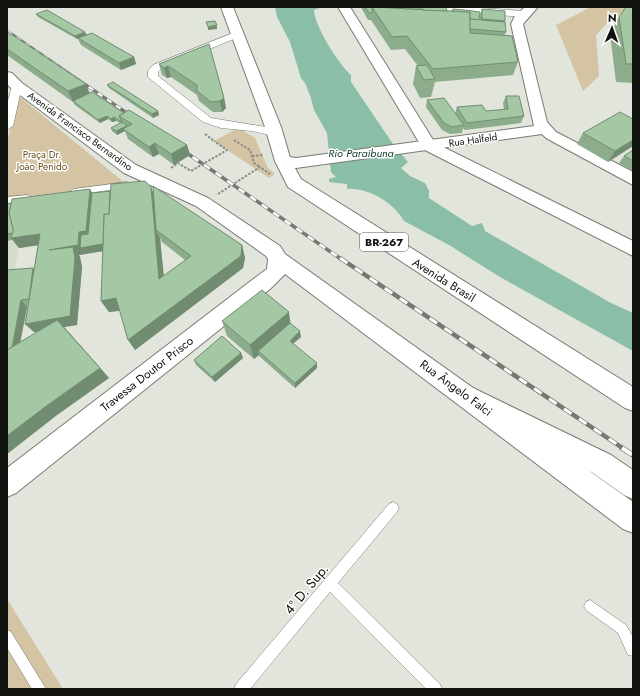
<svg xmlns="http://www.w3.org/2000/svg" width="640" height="696" font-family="Jost,sans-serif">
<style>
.built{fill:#d6dccb}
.green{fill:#d5c4a4}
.water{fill:#8abea6}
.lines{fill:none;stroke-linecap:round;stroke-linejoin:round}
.service-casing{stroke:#787c73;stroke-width:1}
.pedestrian-casing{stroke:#787c73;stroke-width:1}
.minor-casing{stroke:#787c73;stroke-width:1}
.tertiary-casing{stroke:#787c73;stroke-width:2}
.secondary-casing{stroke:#787c73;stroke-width:2}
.primary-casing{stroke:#787c73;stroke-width:2}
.trunk-casing{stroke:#787c73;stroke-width:2}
.path{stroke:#8a8e86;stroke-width:2;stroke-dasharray:2.5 1.5;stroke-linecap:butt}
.service{fill:#fff;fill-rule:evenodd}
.pedestrian{fill:#fff;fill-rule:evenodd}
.minor{fill:#fff;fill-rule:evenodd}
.tertiary{fill:#fff;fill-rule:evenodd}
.secondary{fill:#fff;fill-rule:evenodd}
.primary{fill:#fff;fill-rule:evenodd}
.trunk{fill:#fff;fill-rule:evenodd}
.rail-far3-casing{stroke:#767972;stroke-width:3}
.rail-far2-casing{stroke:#767972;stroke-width:3.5}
.rail-far1-casing{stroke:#767972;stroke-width:4.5}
.rail-casing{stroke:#767972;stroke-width:5.5}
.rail-far3{stroke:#fff;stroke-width:2;stroke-dasharray:5.5;stroke-linecap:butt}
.rail-far2{stroke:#fff;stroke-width:2.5;stroke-dasharray:7;stroke-linecap:butt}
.rail-far1{stroke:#fff;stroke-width:3;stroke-dasharray:9;stroke-linecap:butt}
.rail{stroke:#fff;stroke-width:4;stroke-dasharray:12;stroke-linecap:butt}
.path-bridge{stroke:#8a8e86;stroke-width:2;stroke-dasharray:2.5 1.5;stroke-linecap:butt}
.wall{fill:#8cac8c;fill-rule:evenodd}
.shaded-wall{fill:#728c72}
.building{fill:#a3c8a3;stroke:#728c72}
.labels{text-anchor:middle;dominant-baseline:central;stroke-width:3;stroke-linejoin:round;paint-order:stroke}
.far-street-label{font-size:10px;fill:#10120e;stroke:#fff}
.far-park-label{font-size:10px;fill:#68501c;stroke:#fff}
.far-water-label{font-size:11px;font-style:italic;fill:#0e3b2b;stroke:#fff}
.shield{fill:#fff;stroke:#585956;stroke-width:1}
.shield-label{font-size:11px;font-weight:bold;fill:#10120e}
.street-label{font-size:12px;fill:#10120e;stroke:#fff}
.near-street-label{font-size:14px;fill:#10120e;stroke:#fff}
</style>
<rect width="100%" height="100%" fill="#e1e5db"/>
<!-- built -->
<path class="built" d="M21,239L13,276L7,277V241Z"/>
<!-- green -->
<g class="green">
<path d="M591,7L633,8L610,20L596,35L599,76L583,91L556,25Z"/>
<path d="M19,96L126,184L7,199V142Z"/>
<path d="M238,128L255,138L268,168L275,174L269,178L214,141Z"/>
<path d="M7,599L63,689H7Z"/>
</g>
<!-- water -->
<path class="water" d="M275,7L320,8L314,10C314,25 339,65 351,75V82L393,144L408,162L401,168L410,176L425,183L429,191V198L472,226L482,223L485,231L611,303L633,313V351L500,277L449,245L404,221C394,203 368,187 347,189V184L329,182V179L336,177L331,172L327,133L314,110L311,98L305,83L301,78L290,42L277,17Z"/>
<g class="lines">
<!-- service casing -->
<g class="service-casing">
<g id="service">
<path d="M393,502L397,504L399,508L397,512L338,583L440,684L442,689H426L330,592L250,689H234L236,684L389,504Z"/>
<path d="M590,600L626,625L633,637V656L628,655L618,633L586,610L584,606L586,602Z"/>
<path d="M7,630L11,632L46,689H32L7,648Z"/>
</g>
</g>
<!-- pedestrian casing -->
<g class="pedestrian-casing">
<g id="pedestrian">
<path d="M127,182L132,185L131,187L74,195L69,192L74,189Z"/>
<path d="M28,195L33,198L32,200L7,205V197Z"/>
</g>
</g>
<!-- minor casing -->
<g class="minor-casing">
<g id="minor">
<path d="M428,7H467L524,11L529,14L524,17L432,10Z"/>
<path d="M238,31L241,32L243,34L241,36L161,69L158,72V76L211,118L278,129L280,132L278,135L274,136L252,131L221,128L203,122L148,77V71L153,65Z"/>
<path d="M17,83L22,86L13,126L7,130V104L12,86Z"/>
</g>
</g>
<!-- tertiary casing -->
<g class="tertiary-casing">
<path id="tertiary" d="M525,7H538L523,24L547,122L556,132L633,172V185L546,138L542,134L296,168L277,165L275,161L277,157L283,156L296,158L534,126L511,24L515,16Z"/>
</g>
<!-- secondary casing -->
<g class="secondary-casing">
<path id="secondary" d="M7,72L12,73L22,83L136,165L208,198L280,246L285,254L633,502V533L623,529L285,274L270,289L16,493L7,497V468L256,277L267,269L268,259L266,256L196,206L124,173L12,89L7,84Z"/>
</g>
<!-- primary casing -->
<g class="primary-casing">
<path id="primary" d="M467,385L611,455L633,470V499L624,495L593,473L459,404L455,396L459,388Z"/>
</g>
<!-- trunk casing -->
<g class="trunk-casing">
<g id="trunk">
<path d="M221,7H233L281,127L291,161L301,179L633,387V411L625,408L288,187L275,161L265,127Z"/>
<path d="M338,7H350L435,143L633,241V256L423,149Z"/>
</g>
</g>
<!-- path -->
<g class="path">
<path d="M205,134L214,141"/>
<path d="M234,140L250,150L254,163L260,167"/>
<path d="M252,156L263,155"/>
<path d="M218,194L260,167L270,174"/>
</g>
<!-- service -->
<use href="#service" class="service"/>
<!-- pedestrian -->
<use href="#pedestrian" class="pedestrian"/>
<!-- minor -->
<use href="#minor" class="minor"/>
<!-- tertiary -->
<use href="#tertiary" class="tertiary"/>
<!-- secondary -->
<use href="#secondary" class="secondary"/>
<!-- primary -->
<use href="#primary" class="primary"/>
<!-- trunk -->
<use href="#trunk" class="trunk"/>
<!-- rail-far3 casing -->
<g class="rail-far3-casing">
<path id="rail-far3" d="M7,31L127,113"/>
</g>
<!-- rail-far2 casing -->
<g class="rail-far2-casing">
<g id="rail-far2">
<path d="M126,112L134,117"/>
<path d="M181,149L341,259"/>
</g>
</g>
<!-- rail-far1 casing -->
<g class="rail-far1-casing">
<path id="rail-far1" d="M340,258L624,449"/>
</g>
<!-- rail casing -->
<g class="rail-casing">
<path id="rail" d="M622,448L633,455"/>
</g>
<!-- rail-far3 -->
<use href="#rail-far3" class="rail-far3"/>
<!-- rail-far2 -->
<use href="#rail-far2" class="rail-far2"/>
<!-- rail-far1 -->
<use href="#rail-far1" class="rail-far1"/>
<!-- rail -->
<use href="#rail" class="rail"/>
<!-- path-bridge -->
<path class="path-bridge" d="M171,168L178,163L191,171L227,150L214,141"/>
</g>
<!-- wall -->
<g class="wall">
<path d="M361,7H392V8H395L464,12L480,20V15L482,9L505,21L506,32L504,36L518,62L513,75L435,82L431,97L420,98L413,84L416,66H418L405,49L391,50L371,20H368Z"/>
<path d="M633,7V83L616,82L610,34L619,17Z"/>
<path d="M36,14L87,35L134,57L136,64L121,70L81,45L78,39H77L38,17Z"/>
<path d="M7,32L90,93L124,113L187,145L190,155L174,165L159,154L153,157L128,139L125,131L117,135L112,131L111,128L120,123L116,121L112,122L108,119L100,123L75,105L73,102L7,55Z"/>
<path d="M209,44L224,98L226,108L222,112H213L199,101L197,95L171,77L167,78L162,75L159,64Z"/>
<path d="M107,85L158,111L159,115L153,118L109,88Z"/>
<path d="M506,96L524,116L521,123L465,130L463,128L462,133L450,134L442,130L426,107L427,100L455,114L457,107L486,111L504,110L503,103Z"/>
<path d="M633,119V146L608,162L577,144L583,133Z"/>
<path d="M633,150V171L619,163L624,156Z"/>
<path d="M151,187L153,193L242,245L245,258L243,268L135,350L120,311L109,312L101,301L103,251L79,255L80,257L82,267L77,325L64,327L109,378L57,415L7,454V270L34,269L38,245L19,248L13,240L7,241V204L92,193ZM160,238L162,242L185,260L164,276ZM28,306L25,324L34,332H38L20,342L27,307Z"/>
<path d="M222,321L291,324L301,337L293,344L317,368L295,388L259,356V355L254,359L227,336Z"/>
<path d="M241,353L243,358L215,382L196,365L194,360Z"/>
</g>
<!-- shaded-wall -->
<g class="shaded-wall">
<path d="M217,25V29L208,30V27Z"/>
<path d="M85,32L87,35L77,39L75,36Z"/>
<path d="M134,57L136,64L121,70L119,63Z"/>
<path d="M168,66L171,77L167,78L164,68Z"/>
<path d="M86,84L90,94L73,102L68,91Z"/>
<path d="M224,98L226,108L222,112L220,101Z"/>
<path d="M158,111L159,115L153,118L152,114Z"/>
<path d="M107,116L108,119L100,123L98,120Z"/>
<path d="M114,117L116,121L112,122L111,119Z"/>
<path d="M127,126L128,130L123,129L125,131L117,135L116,131Z"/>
<path d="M633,140V146L608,162L615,151Z"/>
<path d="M155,143L159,154L153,157L149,147Z"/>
<path d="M187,145L190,155L174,165L171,154Z"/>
<path d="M151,187L156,200V230L160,238L165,291L159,279Z"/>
<path d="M90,189L96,200L106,243L110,250L79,255L80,257L82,267L77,325L64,327L109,378L57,415L7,454V436L64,327L34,332L25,324L49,250L79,232Z"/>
<path d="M40,234L47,244L19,248L11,238Z"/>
<path d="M242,245L245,258L243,268L135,350L128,340Z"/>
<path d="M33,268L38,274L30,299Z"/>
<path d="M116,298L124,310L109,312L101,301Z"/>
<path d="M21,300L27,307L17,359L7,364Z"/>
<path d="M289,312L291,327L258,351L259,355L254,359L250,345Z"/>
<path d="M300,331L301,337L290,346V341Z"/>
<path d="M241,353L243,358L215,382L212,377Z"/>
<path d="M317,363V368L295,388V383Z"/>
</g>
<!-- building -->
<g class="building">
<path d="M365,7H391L395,8L372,7V13H369Z"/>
<path d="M372,7L470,12V33L512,36L518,62L433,69L407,36L392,37Z"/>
<path d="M397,7H409L408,9L397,8Z"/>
<rect x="410" y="7" width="11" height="2"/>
<path d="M423,7H446L447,11L422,10Z"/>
<path d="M626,7H633V64H626L619,17Z"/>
<path d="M453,9L465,10L464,12L452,11Z"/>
<path d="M482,9L505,11V21L482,19Z"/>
<path d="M47,10L85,32L75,36L36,14Z"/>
<path d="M466,10L480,12L479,20L470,19V12H466Z"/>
<path d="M470,19L505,22L506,32L470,29Z"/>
<path d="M215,21L217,25L208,27L206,22Z"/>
<path d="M7,32H8L86,84L68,91L7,49Z"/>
<path d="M92,33L134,57L119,63L78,38Z"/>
<path d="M209,44L224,98L220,101L211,102L197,91V85L168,66L164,68L159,64Z"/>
<path d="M427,65L435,79L424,80L416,66Z"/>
<path d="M113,82L158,111L152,114L107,85Z"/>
<path d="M92,92L124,113L119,116L122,122L114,117L111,119L107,116L98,120L73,101Z"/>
<path d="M506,96H519L524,116L467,123L457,107L482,105L486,111L508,109Z"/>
<path d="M444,98L464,125L452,127L444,123L427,100Z"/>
<path d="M129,110L187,145L171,154L155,143L149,147L123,129L132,124L119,116Z"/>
<path d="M620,112L633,119V140L615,151L583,133Z"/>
<path d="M122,122L127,126L116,131L111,128Z"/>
<path d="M633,150V161L624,156Z"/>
<path d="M145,181L151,187L159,279L191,256L156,230L153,186L242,245L241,256L128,340L116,298L101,301L104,214H109L111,184Z"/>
<path d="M90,189L86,231L79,232L78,245L49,250L73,247L75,258L70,316L25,324L40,234L11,238L13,229L9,213L12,199Z"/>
<path d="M110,191L109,214H104L103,244L80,248L81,235L88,234L92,193Z"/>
<path d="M11,203L9,213L13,229V233L7,234V204Z"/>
<path d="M33,268L29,299L21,300L12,348L7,350V270Z"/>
<path d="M262,290L289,312L250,345L222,321Z"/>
<path d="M57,320L100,368L45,407L7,436V350Z"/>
<path d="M290,323L300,331L290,341L317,363L295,383L258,351Z"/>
<path d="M222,336L241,353L212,377L194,360Z"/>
</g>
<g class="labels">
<!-- far-street labels -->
<g class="far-street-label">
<text transform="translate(80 131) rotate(36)">Avenida Francisco Bernardino</text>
<text transform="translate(473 140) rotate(-8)">Rua Halfeld</text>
</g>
<!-- far-park labels -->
<g class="far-park-label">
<text x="42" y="154">Praça Dr.<tspan x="42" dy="12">João Penido</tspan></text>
</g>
<!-- far-water labels -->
<g class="far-water-label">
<text x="361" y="153">Rio Paraibuna</text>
</g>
<!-- shield labels -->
<rect class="shield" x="360" y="233" width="48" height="18" rx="3"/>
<g class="shield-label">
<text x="384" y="242">BR-267</text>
</g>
<!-- street labels -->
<g class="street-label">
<text transform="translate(444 280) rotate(32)">Avenida Brasil</text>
<text transform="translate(147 374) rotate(-38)">Travessa Doutor Prisco</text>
<text transform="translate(456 388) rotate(36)">Rua Ângelo Falci</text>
</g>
<!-- near-street labels -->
<g class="near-street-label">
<text transform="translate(306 589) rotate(-50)">4º D. Sup.</text>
</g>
</g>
<!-- border -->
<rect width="640" height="696" fill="none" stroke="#10120e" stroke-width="16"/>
<!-- north arrow -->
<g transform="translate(612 28) rotate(2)" stroke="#ffffff" stroke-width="3" paint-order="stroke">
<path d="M0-3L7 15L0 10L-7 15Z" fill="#10120e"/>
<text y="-6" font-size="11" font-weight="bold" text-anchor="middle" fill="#10120e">N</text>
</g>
</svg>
